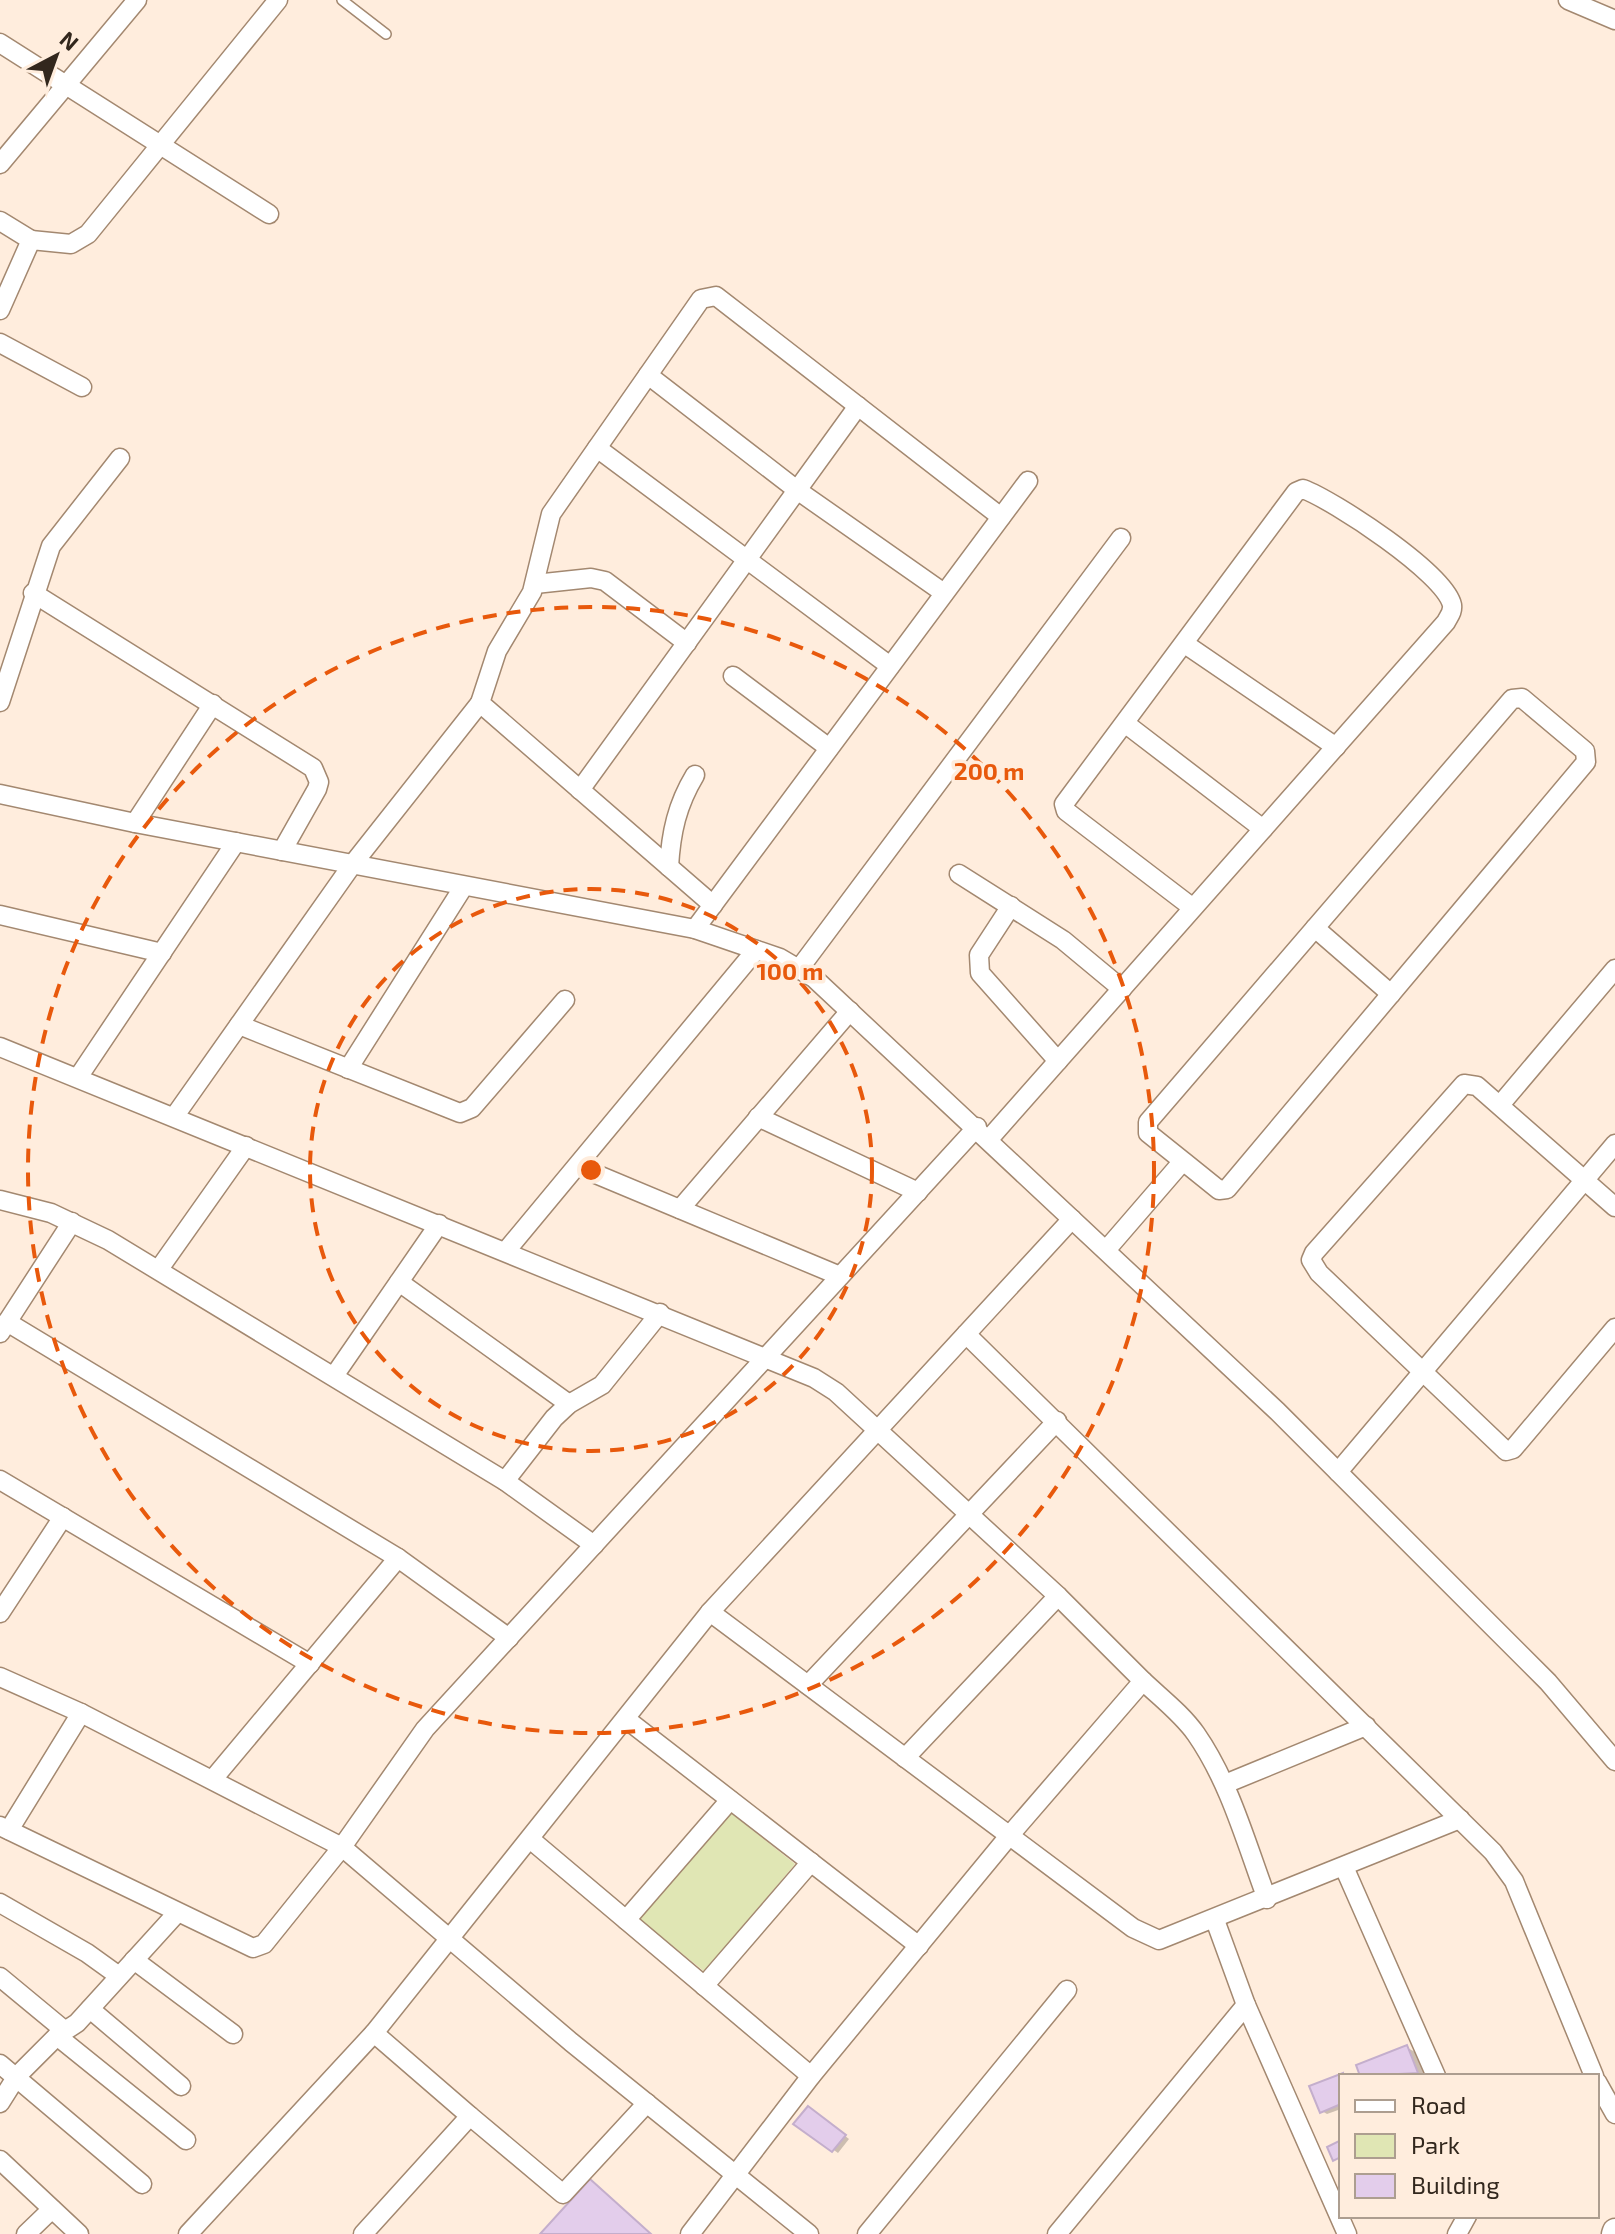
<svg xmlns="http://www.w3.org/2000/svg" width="1615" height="2234" font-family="'Exo 2',sans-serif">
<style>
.green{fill:#e0e6b4}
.shadow{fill:#0003}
.building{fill:#e3cdeb;stroke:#c4aecc;stroke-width:2}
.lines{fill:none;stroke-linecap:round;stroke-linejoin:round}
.service-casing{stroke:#a38870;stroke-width:12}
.minor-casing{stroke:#a38870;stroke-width:21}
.tertiary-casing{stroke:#a38870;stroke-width:27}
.service{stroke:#fff;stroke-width:9}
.minor{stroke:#fff;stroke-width:18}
.tertiary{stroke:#fff;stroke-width:24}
.ring{fill:none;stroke:#e8590c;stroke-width:4;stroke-dasharray:14 10}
.centre{fill:#e8590c;stroke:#ffeddd;stroke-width:4}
.ring-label{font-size:24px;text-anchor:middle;font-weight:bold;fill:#e8590c;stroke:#ffeddd;stroke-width:7;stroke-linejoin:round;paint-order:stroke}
</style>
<rect width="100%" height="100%" fill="#ffeddd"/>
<!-- green -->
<path class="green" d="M731,1813L795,1864L705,1972L638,1918Z"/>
<!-- shadow -->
<g class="shadow">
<path d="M1406,2047L1415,2052L1425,2076H1363L1359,2066Z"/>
<path d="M1343,2075L1341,2109L1327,2114L1322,2111L1312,2088Z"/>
<path d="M814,2112L849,2139L838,2153L796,2123Z"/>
</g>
<!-- building -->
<g class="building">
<path d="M1407,2045L1418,2073L1360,2076L1356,2065Z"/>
<path d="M1343,2073L1341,2104L1320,2113L1309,2086Z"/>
<path d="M808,2106L846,2135L832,2152L793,2124Z"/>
<path d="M1341,2140V2157L1333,2161L1327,2147Z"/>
<path d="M590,2179L651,2234H540Z"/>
</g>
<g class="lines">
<!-- service casing -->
<g class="service-casing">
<path id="service" d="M342,0L386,34"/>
</g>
<!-- minor casing -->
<g class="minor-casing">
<g id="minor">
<path d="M1568,0L1615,20"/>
<path d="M0,43L269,214"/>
<path d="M0,164L137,0"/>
<path d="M0,221L31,240L0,310"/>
<path d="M31,240L71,244L88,234L278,0"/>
<path d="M0,343L82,387"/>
<path d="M648,375L797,490L944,593"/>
<path d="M597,448L890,666"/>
<path d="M535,584L591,578L605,581L687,643"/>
<path d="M33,593L313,768L319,782L317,789L282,851"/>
<path d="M1185,644L1336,747"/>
<path d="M733,676L829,748"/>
<path d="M0,702L51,546L120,458"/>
<path d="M1126,724L1263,829"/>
<path d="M580,790L858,406"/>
<path d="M0,794L135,823L695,929L780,958L814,978L1277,1411L1548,1682L1615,1761"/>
<path d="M135,823L213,704"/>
<path d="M669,867C671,832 677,805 695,775"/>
<path d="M959,874L1063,940L1122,989"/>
<path d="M713,905L480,703L497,651L532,592L551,514L701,299L716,296L1001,517"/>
<path d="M1011,906L979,955L980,973L1058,1061"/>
<path d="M0,915L162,953"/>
<path d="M1315,928L1391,994"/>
<path d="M695,929L1028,481"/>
<path d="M799,969L1121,538"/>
<path d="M239,1025L460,1113L472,1108L565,1000"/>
<path d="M0,1047L814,1378L836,1392L1058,1596L1143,1681L1009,1836L811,2076L690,2234"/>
<path d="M348,1069L464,886"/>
<path d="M79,1076L236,842"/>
<path d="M1500,1105L1615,969"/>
<path d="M174,1117L352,865L480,703"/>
<path d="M758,1117L918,1192"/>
<path d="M989,1139C1142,966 1294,794 1446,622C1449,616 1453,612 1452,605C1445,573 1333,500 1303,489L1296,492L1064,804L1066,811L1193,908"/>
<path d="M579,1167L840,1276"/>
<path d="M0,1200L51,1213L108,1240L505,1481L594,1545"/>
<path d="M1615,1207L1477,1086L1464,1084L1314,1253L1311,1260L1319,1273L1506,1451L1513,1449L1615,1328"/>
<path d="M680,1209L850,1011"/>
<path d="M1107,1249L1183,1161L1148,1133V1122L1512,699L1522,698L1585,751L1586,762L1227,1189L1219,1190L1183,1161"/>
<path d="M506,1251L756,950"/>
<path d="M159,1269L246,1146"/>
<path d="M399,1282L569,1404"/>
<path d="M7,1322L398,1558L509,1638"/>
<path d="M0,1333L72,1222"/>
<path d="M966,1334L1493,1852L1514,1881L1594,2076"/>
<path d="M334,1376L439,1224"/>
<path d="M1338,1472L1615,1144"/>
<path d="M0,1480L310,1664"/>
<path d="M505,1481L554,1418L569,1404L602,1385L660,1313"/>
<path d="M710,1612L1133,1928L1159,1940L1460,1819"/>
<path d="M0,1613L63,1517"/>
<path d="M0,1677L81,1713L342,1847L264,1944L253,1948L0,1826"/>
<path d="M1143,1681C1161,1698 1182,1714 1196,1734C1230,1783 1246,1843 1267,1899"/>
<path d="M808,1685L1057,1421"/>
<path d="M626,1719L919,1946"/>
<path d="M905,1758L1058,1596"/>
<path d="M213,1779L398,1558"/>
<path d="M1225,1784L1366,1726"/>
<path d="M9,1830L81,1713"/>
<path d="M530,1839L811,2076"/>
<path d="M1344,1867L1436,2076"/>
<path d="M0,1903L87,1953L119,1976"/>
<path d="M626,1920L730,1800"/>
<path d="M1215,1920L1246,2005"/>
<path d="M134,1960L233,2034"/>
<path d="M0,1977L64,2030"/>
<path d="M704,1986L811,1862"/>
<path d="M90,2009L181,2086"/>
<path d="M57,2036L186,2140"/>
<path d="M0,2064L142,2184"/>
<path d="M1597,2082L1615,2114"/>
<path d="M0,2103L17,2076L57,2036L77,2023L177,1913"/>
<path d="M470,2116L563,2194L647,2103"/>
<path d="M0,2160L79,2234"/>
<path d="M26,2234L52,2209"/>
<path d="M188,2234L374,2033L710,1612L1072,1219"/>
<path d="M363,2234L470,2116L374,2033"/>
<path d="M809,2234L571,2042L342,1847L425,1729L977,1127"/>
<path d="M867,2234L1067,1990"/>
<path d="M1057,2234L1246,2005L1347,2234"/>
<path d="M1457,2234L1467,2216"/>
</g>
</g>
<!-- tertiary casing -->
<g class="tertiary-casing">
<path id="tertiary" d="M1614,2234L1615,2231"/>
</g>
<!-- service -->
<use href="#service" class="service"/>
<!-- minor -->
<use href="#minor" class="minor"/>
<!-- tertiary -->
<use href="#tertiary" class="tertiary"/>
</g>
<!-- distance rings -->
<g class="ring">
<circle cx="591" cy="1170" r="281"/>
<circle cx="591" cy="1170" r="563"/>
</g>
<circle cx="591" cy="1170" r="12" class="centre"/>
<g class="ring-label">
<text x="989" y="780">200 m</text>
<text x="790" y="980">100 m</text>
</g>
<!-- legend -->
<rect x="1339" y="2074" width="260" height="144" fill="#ffeddd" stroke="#ad9e90" stroke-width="2"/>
<rect x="1355" y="2100" width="40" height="12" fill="#ffffff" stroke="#ad9e90" stroke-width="2"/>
<text x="1411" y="2114" font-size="24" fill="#32271d">Road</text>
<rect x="1355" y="2134" width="40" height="24" fill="#e0e6b4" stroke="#ad9e90" stroke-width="2"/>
<text x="1411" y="2154" font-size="24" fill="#32271d">Park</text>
<rect x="1355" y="2174" width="40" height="24" fill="#e3cdeb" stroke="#ad9e90" stroke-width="2"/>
<text x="1411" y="2194" font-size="24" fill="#32271d">Building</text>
<!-- north arrow -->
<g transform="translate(56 56) rotate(41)" stroke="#ffeddd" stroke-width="6" paint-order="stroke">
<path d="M0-6L14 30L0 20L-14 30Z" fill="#32271d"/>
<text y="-12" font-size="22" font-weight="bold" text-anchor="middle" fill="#32271d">N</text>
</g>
</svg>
